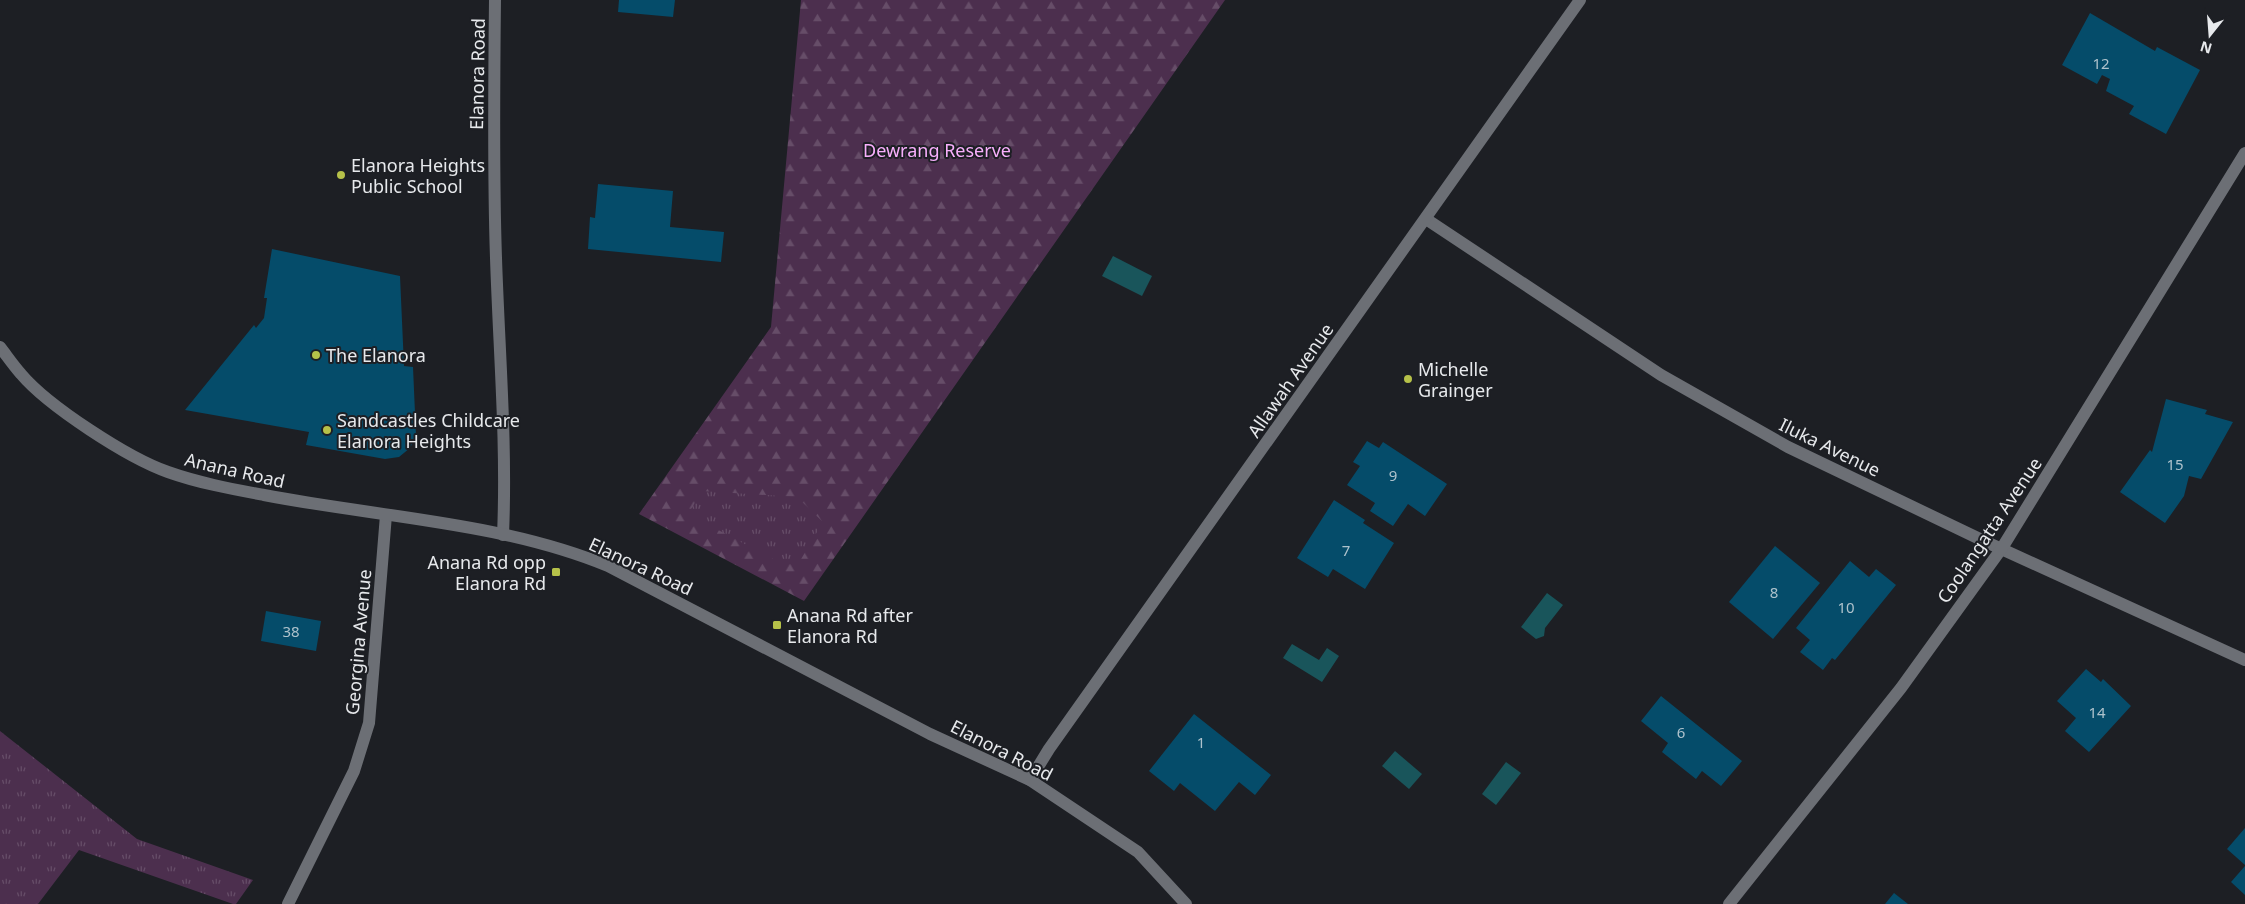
<svg xmlns="http://www.w3.org/2000/svg" width="2245" height="904" font-family="'Noto Sans',sans-serif">
<style>
.forest{fill:url(#forest-firs)}
.park{fill:url(#park-tufts)}
.water{fill:#19555b}
.building{fill:#054c6a}
.lines{fill:none;stroke-linecap:round;stroke-linejoin:round}
.street{stroke:#6c6f75;stroke-width:12}
.secondary{stroke:#6c6f75;stroke-width:12}
.poi-dot{fill:#b6c149;stroke:#1d1f24;stroke-width:2}
.labels{text-anchor:middle;dominant-baseline:central;stroke-width:4;stroke-linejoin:round;paint-order:stroke}
.number-label{font-size:15px;fill:#aec2cc}
.street-label{font-size:18px;fill:#e7e9ec;stroke:#1d1f24}
.park-label{font-size:18px;fill:#f8affc;stroke:#1d1f24}
.poi-label{font-size:18px;fill:#e7e9ec;stroke:#1d1f24;text-anchor:start}
</style>
<defs>
<pattern id="forest-firs" width="22" height="20" patternUnits="userSpaceOnUse" patternTransform="scale(1.25)"><rect width="22" height="20" fill="#4c2f4e"/><path d="M5 1l3.5 6h-7zM16 11l3.5 6h-7z" fill="#664d68"/></pattern>
<pattern id="park-tufts" width="24" height="20" patternUnits="userSpaceOnUse" patternTransform="scale(1.25)"><rect width="24" height="20" fill="#4c2f4e"/><path d="M3 7l-1-3M5 7V3M7 7l1-3M15 17l-1-3M17 17v-4M19 17l1-3" fill="none" stroke="#664d68"/></pattern>
</defs>
<rect width="100%" height="100%" fill="#1d1f24"/>
<!-- forest -->
<path class="forest" d="M801,0H1225L804,601L639,514L771,327Z"/>
<!-- park -->
<g class="park">
<path d="M702,491L797,497L823,522L797,566L775,560L688,514Z"/>
<path d="M0,731L137,839L253,880L236,904H233L79,850L38,904H0Z"/>
</g>
<!-- water -->
<g class="water">
<path d="M1113,256L1152,276L1142,296L1102,276Z"/>
<path d="M1547,593L1563,605L1545,628L1544,636L1536,639L1521,627Z"/>
<path d="M1292,644L1319,660L1327,648L1339,656L1322,682L1283,658Z"/>
<path d="M1395,751L1422,774L1409,789L1382,766Z"/>
<path d="M1506,762L1521,773L1496,805L1482,794Z"/>
</g>
<!-- building -->
<g class="building">
<path d="M619,0H675L673,17L618,12Z"/>
<path d="M2090,13L2155,51L2157,47L2200,70L2166,134L2129,114L2134,106L2106,91L2110,79L2102,75L2097,84L2062,65Z"/>
<path d="M598,184L673,191L670,227L724,232L721,262L588,249L590,217L595,218Z"/>
<path d="M272,249L400,276L404,366L413,367L416,436L410,448L399,457L385,459L306,445L309,432L185,410L254,325L256,328L264,318L267,298H264Z"/>
<path d="M2166,399L2207,410L2205,414L2233,422L2201,479L2189,476L2184,496L2165,523L2120,492L2150,450L2152,452Z"/>
<path d="M1367,441L1379,448L1383,442L1447,484L1425,516L1408,504L1393,526L1370,511L1375,503L1347,485L1360,466L1353,462Z"/>
<path d="M1334,500L1365,520L1363,523L1394,543L1365,589L1333,569L1328,577L1297,558Z"/>
<path d="M1775,546L1820,583L1773,639L1729,602Z"/>
<path d="M1850,561L1869,577L1876,569L1896,585L1835,660L1832,658L1823,670L1800,652L1810,640L1796,628Z"/>
<path d="M266,611L321,621L316,651L261,641Z"/>
<path d="M2086,669L2101,682L2103,679L2131,706L2089,752L2065,731L2076,718L2057,701Z"/>
<path d="M1661,696L1742,761L1721,786L1702,771L1696,779L1662,752L1668,743L1641,721Z"/>
<path d="M1194,714L1271,775L1255,795L1239,782L1215,811L1180,783L1174,791L1149,771Z"/>
<path d="M2245,828V865L2227,849Z"/>
<path d="M2245,866V895L2231,882Z"/>
<path d="M1894,893L1908,904H1885Z"/>
</g>
<g class="lines">
<!-- street -->
<g class="street">
<path d="M495,0C494,86 493,172 496,258C499,351 507,443 503,535"/>
<path d="M1426,219L1661,375L1788,447L1984,541L2245,660"/>
<path d="M1030,780L1049,749L1580,0"/>
<path d="M288,904L354,771L369,723L386,515"/>
<path d="M1729,904L1901,688L2002,548L2245,153"/>
</g>
<!-- secondary -->
<path class="secondary" d="M0,347C7,356 13,365 21,374C48,406 128,458 168,472C199,483 232,489 264,495C377,517 502,522 608,566L930,734L1030,780L1138,852L1186,904"/>
</g>
<!-- markers -->
<g class="poi-dot">
<circle cx="341" cy="175" r="5"/>
<circle cx="316" cy="355" r="5"/>
<circle cx="1408" cy="379" r="5"/>
<circle cx="327" cy="430" r="5"/>
<rect x="551" y="567" width="10" height="10" rx="2.5"/>
<rect x="772" y="620" width="10" height="10" rx="2.5"/>
</g>
<g class="labels">
<!-- number labels -->
<g class="number-label">
<text x="2101" y="63">12</text>
<text x="2175" y="464">15</text>
<text x="1393" y="475">9</text>
<text x="1346" y="550">7</text>
<text x="1774" y="592">8</text>
<text x="1846" y="607">10</text>
<text x="291" y="631">38</text>
<text x="2097" y="712">14</text>
<text x="1681" y="732">6</text>
<text x="1201" y="742">1</text>
</g>
<!-- street labels -->
<g class="street-label">
<text transform="translate(477 74) rotate(-89)">Elanora Road</text>
<text transform="translate(1290 380) rotate(-55)">Allawah Avenue</text>
<text transform="translate(1830 447) rotate(26)">Iluka Avenue</text>
<text transform="translate(235 470) rotate(13)">Anana Road</text>
<text transform="translate(1989 530) rotate(-56)">Coolangatta Avenue</text>
<text transform="translate(641 566) rotate(25)">Elanora Road</text>
<text transform="translate(358 642) rotate(-85)">Georgina Avenue</text>
<text transform="translate(1002 750) rotate(27)">Elanora Road</text>
</g>
<!-- park labels -->
<g class="park-label">
<text x="937" y="150">Dewrang Reserve</text>
</g>
<!-- poi labels -->
<g class="poi-label">
<text x="351" y="165">Elanora Heights<tspan x="351" dy="21">Public School</tspan></text>
<text x="326" y="355">The Elanora</text>
<text x="1418" y="369">Michelle<tspan x="1418" dy="21">Grainger</tspan></text>
<text x="337" y="420">Sandcastles Childcare<tspan x="337" dy="21">Elanora Heights</tspan></text>
<text x="546" y="562" text-anchor="end">Anana Rd opp<tspan x="546" dy="21">Elanora Rd</tspan></text>
<text x="787" y="615">Anana Rd after<tspan x="787" dy="21">Elanora Rd</tspan></text>
</g>
</g>
<!-- north arrow -->
<g transform="translate(2210 35) rotate(197)" stroke="#1d1f24" stroke-width="4" paint-order="stroke">
<path d="M0-4L9 19L0 12L-9 19Z" fill="#e7e9ec"/>
<text y="-8" font-size="14" font-weight="bold" text-anchor="middle" fill="#e7e9ec">N</text>
</g>
</svg>
